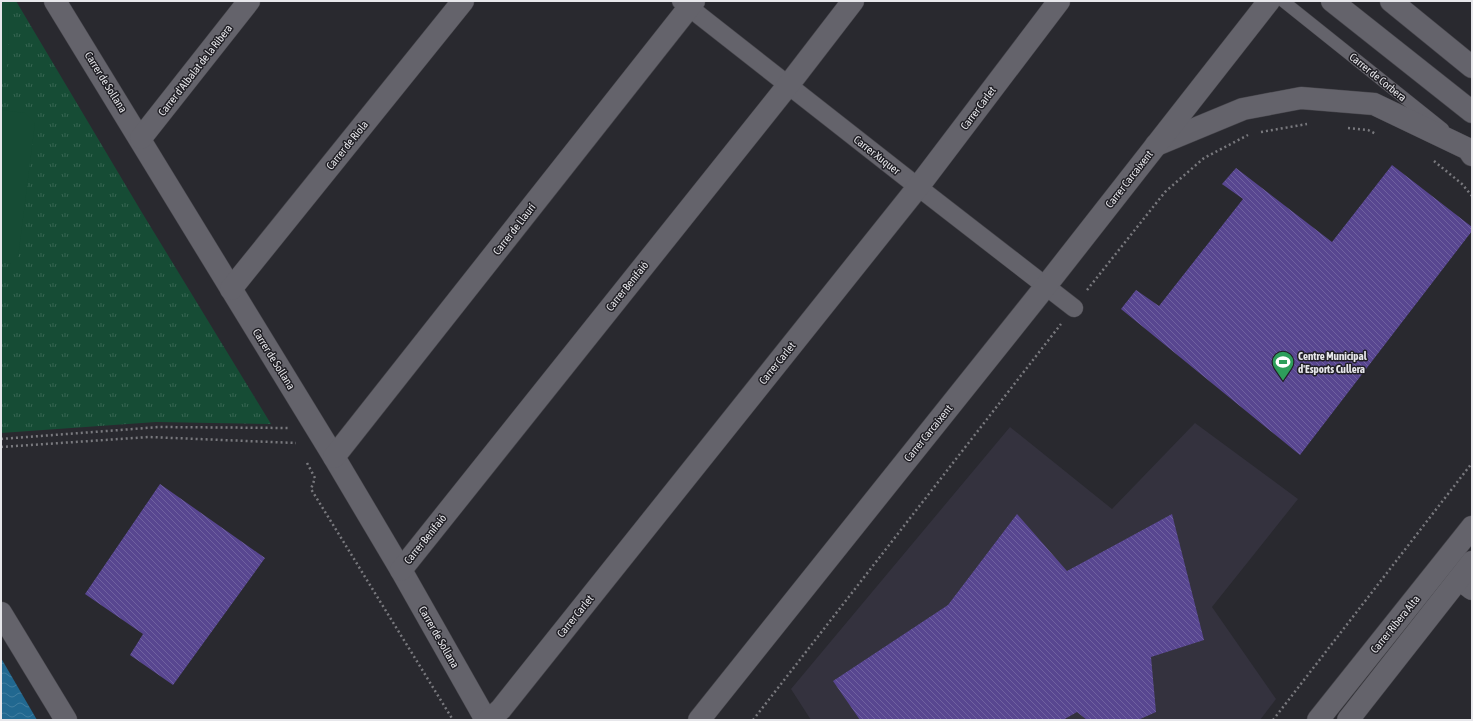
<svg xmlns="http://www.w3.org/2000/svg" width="1473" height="721" font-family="'Asap Condensed',sans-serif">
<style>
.built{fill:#34323e}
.park{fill:url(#park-tufts)}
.garden{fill:#164c35}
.water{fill:url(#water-waves)}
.building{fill:url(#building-back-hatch)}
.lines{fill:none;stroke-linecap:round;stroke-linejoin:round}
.service-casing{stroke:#45444a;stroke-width:13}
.pedestrian-casing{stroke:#45444a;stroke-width:19}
.minor-casing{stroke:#45444a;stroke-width:23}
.tertiary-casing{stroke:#45444a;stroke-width:23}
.path{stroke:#79797e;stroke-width:2.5;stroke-dasharray:2 3;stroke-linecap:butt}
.service{stroke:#64636b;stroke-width:12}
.pedestrian{stroke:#64636b;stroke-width:18}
.minor{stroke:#64636b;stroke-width:22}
.tertiary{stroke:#64636b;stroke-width:22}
.labels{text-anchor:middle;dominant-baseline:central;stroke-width:3;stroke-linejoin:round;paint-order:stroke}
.street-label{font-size:11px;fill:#e7e7eb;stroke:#201f25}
.poi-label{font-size:11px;font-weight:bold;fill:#e7e7eb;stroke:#201f25;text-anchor:start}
</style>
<defs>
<pattern id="park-tufts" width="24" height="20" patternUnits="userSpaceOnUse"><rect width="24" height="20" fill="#164c35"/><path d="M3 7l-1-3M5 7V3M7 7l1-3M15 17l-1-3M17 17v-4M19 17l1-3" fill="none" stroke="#386652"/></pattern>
<pattern id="water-waves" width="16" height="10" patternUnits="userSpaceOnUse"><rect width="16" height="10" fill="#216890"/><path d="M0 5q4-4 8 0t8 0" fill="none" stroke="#417ea0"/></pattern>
<pattern id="building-back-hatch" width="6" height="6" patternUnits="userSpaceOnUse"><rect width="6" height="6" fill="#584690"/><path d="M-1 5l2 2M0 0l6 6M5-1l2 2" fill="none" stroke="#7061a0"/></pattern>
</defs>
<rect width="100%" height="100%" fill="#29292f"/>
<!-- built -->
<path class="built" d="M1195,423L1298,499L1212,607L1276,699L1260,720H811L791,689L1010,427L1112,509Z"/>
<!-- park -->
<path class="park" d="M1,1H16L141,211L271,424L156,422L1,433Z"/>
<!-- garden -->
<g class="garden">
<path d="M1,1H10L7,69L1,68Z"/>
<path d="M1,110L25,113L35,123L18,258L11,264L1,262Z"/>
</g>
<!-- water -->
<path class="water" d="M1,658L37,720H1Z"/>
<!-- building -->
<g class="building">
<path d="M1392,165L1472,227V231L1300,455L1121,309L1136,290L1159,306L1243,199L1222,184L1236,168L1332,242Z"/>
<path d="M160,484L265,558L173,685L130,655L143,634L85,594Z"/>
<path d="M1017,514L1067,571L1172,514L1204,640L1151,657L1156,712L1138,720H1087L1077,712L1063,720H860L833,681L948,605Z"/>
</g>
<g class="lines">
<!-- service casing -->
<g class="service-casing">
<path id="service" d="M1283,1L1443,129"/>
</g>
<!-- pedestrian casing -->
<g class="pedestrian-casing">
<path id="pedestrian" d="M681,1L918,187L1074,308"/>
</g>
<!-- minor casing -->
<g class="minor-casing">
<g id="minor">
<path d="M55,1L334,457L401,570L486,720"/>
<path d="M141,138L249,1"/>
<path d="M1156,145L1243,109L1301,98L1374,104L1468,149L1472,155"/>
<path d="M231,289L463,1"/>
<path d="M334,457L694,1"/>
<path d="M401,570L793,79L853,1"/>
<path d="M1459,579L1472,589"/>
<path d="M489,720L501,709L918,187L1059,1"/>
<path d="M699,720L1045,287L1269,1"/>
</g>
</g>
<!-- tertiary casing -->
<g class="tertiary-casing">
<g id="tertiary">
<path d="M1332,1L1472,112"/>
<path d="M1391,1L1472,67"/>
<path d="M1,613L66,720"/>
<path d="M1318,720L1472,527"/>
<path d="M1348,720L1472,562"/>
</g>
</g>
<!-- path -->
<g class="path">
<path d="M1348,128L1368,130L1376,134"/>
<path d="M1261,132L1307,124"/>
<path d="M1434,161L1462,184L1472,196"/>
<path d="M1087,290L1165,192L1204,158L1248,135"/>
<path d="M1,439L159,427L288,428"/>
<path d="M1,447L149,437L296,443"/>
<path d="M307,463L315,478L311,489L453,720"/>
<path d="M753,720L1061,324"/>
<path d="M1273,720L1472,463"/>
</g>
<!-- service -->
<use href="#service" class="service"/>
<!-- pedestrian -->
<use href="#pedestrian" class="pedestrian"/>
<!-- minor -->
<use href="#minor" class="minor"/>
<!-- tertiary -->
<use href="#tertiary" class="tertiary"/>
</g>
<!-- icons -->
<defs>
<g id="stadium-pin" transform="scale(1.15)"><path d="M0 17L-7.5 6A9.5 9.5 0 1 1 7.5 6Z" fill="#2e9e5b" stroke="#201f25"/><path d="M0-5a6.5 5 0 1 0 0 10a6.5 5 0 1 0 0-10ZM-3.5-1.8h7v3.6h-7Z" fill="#fff"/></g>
</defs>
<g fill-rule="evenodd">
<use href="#stadium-pin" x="1283" y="362"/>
</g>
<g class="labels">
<!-- street labels -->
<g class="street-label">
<text transform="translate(195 70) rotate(-52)">Carrer d'Albalat de la Ribera</text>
<text transform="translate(1378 77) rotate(39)">Carrer de Corbera</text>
<text transform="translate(106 82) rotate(58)">Carrer de Sollana</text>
<text transform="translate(978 108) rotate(-53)">Carrer Carlet</text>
<text transform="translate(347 145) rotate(-51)">Carrer de Riola</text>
<text transform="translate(877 155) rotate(38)">Carrer Xuquer</text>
<text transform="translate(1129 179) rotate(-52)">Carrer Carcaixent</text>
<text transform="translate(514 229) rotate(-52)">Carrer de Llaurí</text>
<text transform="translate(627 286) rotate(-51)">Carrer Benifaió</text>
<text transform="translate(274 359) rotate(58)">Carrer de Sollana</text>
<text transform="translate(777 363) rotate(-51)">Carrer Carlet</text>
<text transform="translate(928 433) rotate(-51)">Carrer Carcaixent</text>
<text transform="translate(425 539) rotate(-51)">Carrer Benifaió</text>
<text transform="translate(575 616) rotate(-51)">Carrer Carlet</text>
<text transform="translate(1395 624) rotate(-51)">Carrer Ribera Alta</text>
<text transform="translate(439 637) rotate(60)">Carrer de Sollana</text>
</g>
<!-- poi labels -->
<g class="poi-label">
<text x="1298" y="356">Centre Municipal<tspan x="1298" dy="13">d'Esports Cullera</tspan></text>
</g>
</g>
<!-- border -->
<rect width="1473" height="721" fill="none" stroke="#e7e7eb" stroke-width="4"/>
</svg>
